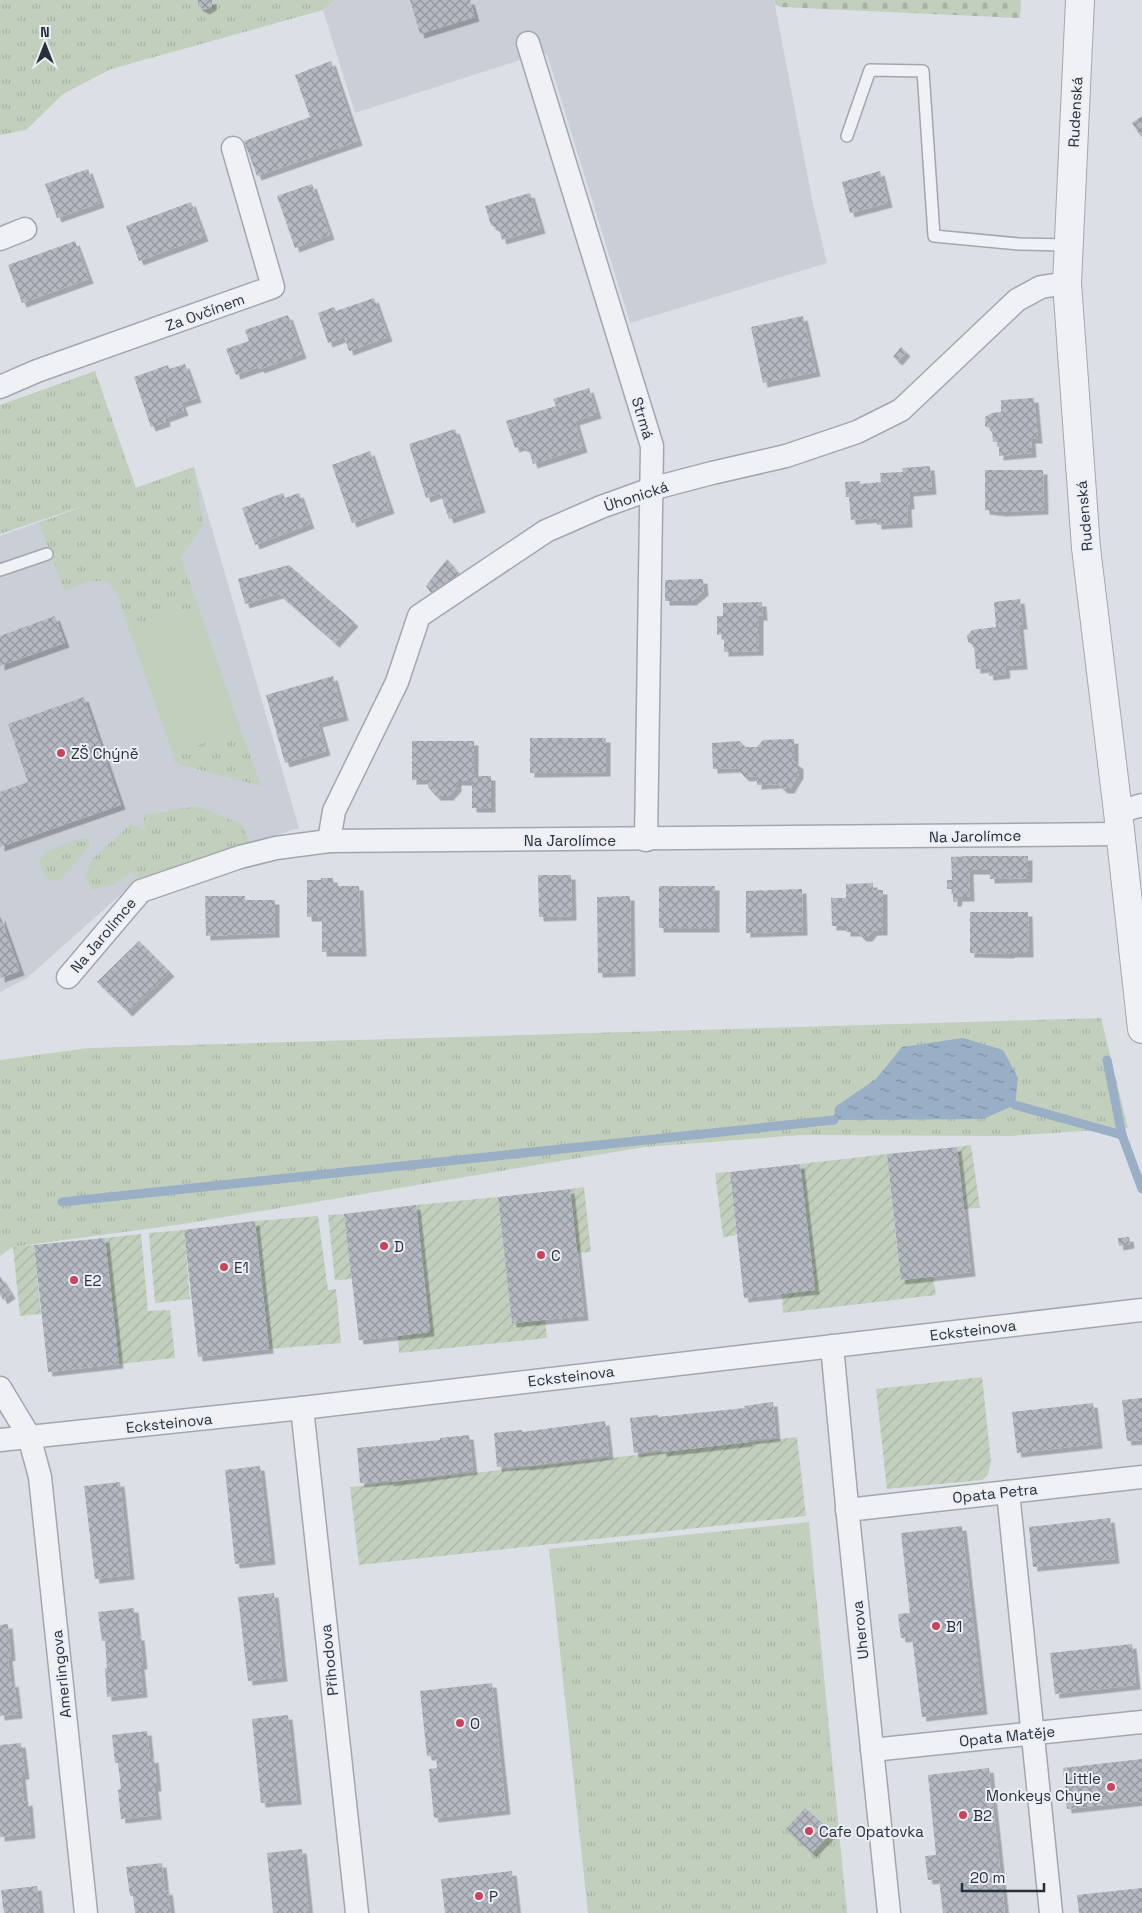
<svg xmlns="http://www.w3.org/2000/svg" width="1142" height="1913" font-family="'Space Grotesk',sans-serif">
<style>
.built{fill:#cacfd7}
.grass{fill:url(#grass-tufts)}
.cemetery{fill:url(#cemetery-stones)}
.garden{fill:url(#garden-furrows)}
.pitch{fill:#c2cfbd}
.water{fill:url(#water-ripples)}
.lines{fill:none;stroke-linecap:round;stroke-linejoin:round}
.stream{stroke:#98afc5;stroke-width:9}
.building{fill:url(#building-cross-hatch);filter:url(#shadow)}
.service-casing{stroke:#a2a7af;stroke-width:14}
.minor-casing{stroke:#a2a7af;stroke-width:25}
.tertiary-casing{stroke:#a2a7af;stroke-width:30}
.service{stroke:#eff1f4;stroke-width:11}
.minor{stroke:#eff1f4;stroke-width:22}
.tertiary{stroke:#eff1f4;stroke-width:28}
.poi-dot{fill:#c8445b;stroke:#ebeff4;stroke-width:2}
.labels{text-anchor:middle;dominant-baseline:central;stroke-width:4;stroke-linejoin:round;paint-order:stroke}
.street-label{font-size:15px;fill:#262f3b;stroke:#ebeff4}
.poi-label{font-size:15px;fill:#262f3b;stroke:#ebeff4;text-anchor:start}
</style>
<defs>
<pattern id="grass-tufts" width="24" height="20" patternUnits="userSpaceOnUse" patternTransform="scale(1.25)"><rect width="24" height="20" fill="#c2cfbd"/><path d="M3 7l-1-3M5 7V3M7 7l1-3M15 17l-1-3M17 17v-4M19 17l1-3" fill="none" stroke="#a7b2a3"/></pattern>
<pattern id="cemetery-stones" width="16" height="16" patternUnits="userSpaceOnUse" patternTransform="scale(1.25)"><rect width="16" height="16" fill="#c2cfbd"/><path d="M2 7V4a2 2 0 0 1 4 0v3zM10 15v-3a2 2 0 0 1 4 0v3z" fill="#a7b2a3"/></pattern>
<pattern id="garden-furrows" width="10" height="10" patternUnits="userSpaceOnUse" patternTransform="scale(1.25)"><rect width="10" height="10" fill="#c2cfbd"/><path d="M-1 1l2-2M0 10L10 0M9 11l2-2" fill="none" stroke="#a7b2a3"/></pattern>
<pattern id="water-ripples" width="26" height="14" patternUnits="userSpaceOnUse" patternTransform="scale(1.25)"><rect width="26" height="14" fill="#98afc5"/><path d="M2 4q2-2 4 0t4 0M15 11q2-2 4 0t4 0" fill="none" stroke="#7c8fa1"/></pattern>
<pattern id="building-cross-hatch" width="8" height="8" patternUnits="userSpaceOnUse" patternTransform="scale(1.25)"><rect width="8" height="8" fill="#b4b9c2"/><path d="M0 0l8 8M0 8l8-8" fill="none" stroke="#92979f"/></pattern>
<filter id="shadow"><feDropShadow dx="4.5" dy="4.5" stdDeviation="0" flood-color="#0004"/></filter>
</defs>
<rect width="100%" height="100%" fill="#dce0e6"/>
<!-- built -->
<g class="built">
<path d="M335,0H774L813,204L827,263L630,323L547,54L517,61L355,113L323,10Z"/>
<path d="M194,467L299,828L136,881L27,978L0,992V536Z"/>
</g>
<!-- grass -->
<g class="grass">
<path d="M0,0H335L323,10L111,69L63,94L26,130L0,135Z"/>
<path d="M95,371L136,488L194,467L203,525L181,557L198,606L129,630L116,591L106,581H90L64,591L39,523L86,505L0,534V405Z"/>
<path d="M241,730L261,786L175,763L173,754Z"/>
<path d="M197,806L243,825L250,844L136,881L133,872L115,884L92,890L85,878L91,860L131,824L145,830L144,815Z"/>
<path d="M81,838L89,839V846L69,870L59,880H50L43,874L39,861L45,852Z"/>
<path d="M1101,1018L1128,1128L1010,1136L802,1135L645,1147L183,1224L13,1247L0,1256V1060L89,1048Z"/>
<path d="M809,1522L847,1913H588L549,1549Z"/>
</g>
<!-- cemetery -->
<path class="cemetery" d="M774,0H1021L1020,18L780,7L775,4Z"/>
<!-- garden -->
<g class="garden">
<path d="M971,1145L980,1208L964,1209L957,1147Z"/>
<path d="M887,1154L901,1280L933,1277L936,1295L783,1313L782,1294L814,1290L800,1164Z"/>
<path d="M730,1172L737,1235L723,1237L715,1173Z"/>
<path d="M584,1187L591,1252L577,1253L570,1189Z"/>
<path d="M498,1197L512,1323L545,1320L547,1338L399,1353L398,1336L430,1332L416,1205Z"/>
<path d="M344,1214L352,1279L335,1280L328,1215Z"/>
<path d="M318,1216L328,1290L336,1289L341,1343L269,1349L255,1221Z"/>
<path d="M184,1230L190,1299L155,1303L149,1233Z"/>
<path d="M141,1234L148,1311L170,1310L175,1358L119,1364L105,1238Z"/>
<path d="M34,1245L41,1314L20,1316L13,1247Z"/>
<path d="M982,1377L991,1462L988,1474L982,1480L887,1489L876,1389Z"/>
<path d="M797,1437L806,1516L359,1565L350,1487Z"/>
</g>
<!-- pitch -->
<path class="pitch" d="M198,606L241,730L173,754L129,630Z"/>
<!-- water -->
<path class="water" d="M963,1038L1003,1050L1018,1078L1015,1105L983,1119L834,1120L835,1107L876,1079L902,1047Z"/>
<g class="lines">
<!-- stream -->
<g class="stream">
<path d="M1107,1060L1122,1135L1142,1189"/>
<path d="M1015,1105L1122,1135"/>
<path d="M62,1202L834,1120"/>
</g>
</g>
<!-- building -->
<g class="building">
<path d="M198,0H212V6L205,10L198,6Z"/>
<path d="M410,0H470L475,17L420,34Z"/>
<path d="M331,61L358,141L257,176L244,141L310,117L295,75Z"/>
<path d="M1142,116V136L1141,137L1132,123Z"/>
<path d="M88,169L100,203L57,218L45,184Z"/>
<path d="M880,171L888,203L850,213L842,182Z"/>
<path d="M312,184L330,235L295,248L277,196Z"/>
<path d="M530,193L541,229L502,240L499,229L491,225L485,206Z"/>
<path d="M191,202L204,237L139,261L126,226Z"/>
<path d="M75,241L89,279L22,303L8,265Z"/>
<path d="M374,298L388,337L349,351L344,337L328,343L318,313L334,307L336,311Z"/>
<path d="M288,315L302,354L260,369L259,367L236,375L226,349L249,341L245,330Z"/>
<path d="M803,316L816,372L763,383L751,327Z"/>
<path d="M901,347L906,352L898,361L893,357Z"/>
<path d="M185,364L197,398L181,403L184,411L165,418L166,422L151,427L134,377L168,365L169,369Z"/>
<path d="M589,388L597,414L575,421L583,448L533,464L529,450L521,446L515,448L506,421L556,406L553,399Z"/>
<path d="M1034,398L1038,439H1031L1032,453L999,456V442H993L992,429L985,426V417L992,413L1001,412V400Z"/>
<path d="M455,429L481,508L449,519L440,493L426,498L409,444Z"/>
<path d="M370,451L390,509L352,523L332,465Z"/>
<path d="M930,466L932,490L909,492L910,505H907L908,523L877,525V518L851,520L849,497H846L845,482L860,481V484L881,482L880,473L903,472L902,468Z"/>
<path d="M985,470H1043L1044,510L1002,512L985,510Z"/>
<path d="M283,493L285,498L299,493L310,524L255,545L242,508Z"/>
<path d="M447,559L459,574L431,593L426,586Z"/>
<path d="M289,565L354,622L335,643L279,594L245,604L238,579Z"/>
<path d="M703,579L704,591L692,601H665V580Z"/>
<path d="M1020,599L1023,625H1019L1023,665L1005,666L1006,674L989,676L988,668L976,669L974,646L968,642L967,636L972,630L996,627L994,602Z"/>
<path d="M762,602L763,616H759V651L724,652V634L717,635V616H723V603Z"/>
<path d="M55,616L65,643L0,666V636Z"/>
<path d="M333,676L344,716L318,723L326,751L285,763L266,695Z"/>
<path d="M84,697L121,805L0,847V792L28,782L8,724Z"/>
<path d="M530,738H606V772L530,773Z"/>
<path d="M794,739V761L799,765V774L790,789H783L778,784L757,785V776L745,777L739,771V768L713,769L712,743L740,741L745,747H757L763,740Z"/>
<path d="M412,741H474V776H491V808H472V781H457V787L449,796H436L428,787V780H412Z"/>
<path d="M969,856H1028V878L990,879V870H969L970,897H958L957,902H953V889H947V880H952L951,857Z"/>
<path d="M538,875H571L572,916L539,917Z"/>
<path d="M321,878H333L334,886H359L362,952H322V917H307V880H321Z"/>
<path d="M873,883V890H883V931H873L868,937H862L857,932H846V926H832L831,898H846V884Z"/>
<rect x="659" y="886" width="56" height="42"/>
<path d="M802,889L803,931L746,933V891Z"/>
<path d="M205,896H245V900H275V933L206,936Z"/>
<path d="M630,896L631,972L598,973L597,897Z"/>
<path d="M970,912H1028L1029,953H1010V954L970,953Z"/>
<path d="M0,915L20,971L0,978Z"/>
<path d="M139,941L170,972L128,1012L97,982Z"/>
<path d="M957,1147L971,1272L901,1280L887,1154Z"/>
<path d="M800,1164L815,1290L744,1298L730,1172Z"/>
<path d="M570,1189L584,1316L512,1323L498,1197Z"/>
<path d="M416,1205L430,1332L359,1340L344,1214Z"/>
<path d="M255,1221L269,1349L198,1357L184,1230Z"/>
<path d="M1129,1237L1130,1244L1119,1246L1118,1238Z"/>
<path d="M105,1238L119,1364L48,1372L34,1245Z"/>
<path d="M0,1276L11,1294L3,1300L0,1294Z"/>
<path d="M1142,1398V1440L1127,1441L1122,1400Z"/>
<path d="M773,1402L776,1437L748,1440V1442L662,1452V1449L634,1453L630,1418L658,1415V1417L745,1408L744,1406Z"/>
<path d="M1093,1403L1098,1444L1017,1453L1012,1412Z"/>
<path d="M605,1421L609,1455L526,1466V1465L497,1467L494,1433L522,1430V1432Z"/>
<path d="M469,1435L473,1470L389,1482V1480L360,1483L357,1448L440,1440V1438Z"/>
<path d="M260,1466L271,1560L235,1564L225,1470Z"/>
<path d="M120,1482L130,1575L95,1579L84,1486Z"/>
<path d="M1110,1518L1115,1559L1033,1567L1029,1527Z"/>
<path d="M962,1526L983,1710L922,1717L912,1637L901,1638L898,1614L910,1613L901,1533Z"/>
<path d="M274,1593L283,1677L248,1681L238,1597Z"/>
<path d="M134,1608L137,1636H140L143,1665H140L143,1693L107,1697L105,1668H107L105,1641H102L98,1612Z"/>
<path d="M8,1624L11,1656L8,1657L11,1683L14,1682L18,1714L0,1716V1625Z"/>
<path d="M1132,1644L1136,1685L1055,1694L1050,1653Z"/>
<path d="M492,1683L506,1810L434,1818L429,1769L437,1768L436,1755L427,1756L420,1691Z"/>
<path d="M288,1715L297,1800L261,1803L252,1719Z"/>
<path d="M147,1731L150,1759L154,1758L157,1787H154L157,1815L121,1819L118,1790L121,1789L118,1763H115L112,1735Z"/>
<path d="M21,1743L25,1775H21L24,1802L28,1801L31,1834L0,1837V1745Z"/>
<path d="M1142,1759V1801L1067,1809L1063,1768Z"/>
<path d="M989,1768L1005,1913H943L939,1879L928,1880L925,1856L936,1855L928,1775Z"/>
<path d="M805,1808L832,1832L812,1853L786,1829Z"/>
<path d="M302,1849L309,1913H273L267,1853Z"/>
<path d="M162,1863L165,1891L168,1890L171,1913H135L133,1896H130L126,1867Z"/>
<path d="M512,1871L517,1913H445L441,1879Z"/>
<path d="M37,1886L40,1913H4L1,1890Z"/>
<path d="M1142,1888V1913H1079L1077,1895Z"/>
</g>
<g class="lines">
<!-- service casing -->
<g class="service-casing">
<g id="service">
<path d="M847,136L870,70L923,71L934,236L1019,244L1068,245"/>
<path d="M0,570L47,554"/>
</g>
</g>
<!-- minor casing -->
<g class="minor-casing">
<g id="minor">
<path d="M528,43L652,446L646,840"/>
<path d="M0,239L25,229"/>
<path d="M0,387L37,371L273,287L233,148"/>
<path d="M1118,812L1142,805"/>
<path d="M329,841L334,811L397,682L419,616L546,531L601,507L651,489L712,473L786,456L857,432L901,410L1017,300L1041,287L1067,283"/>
<path d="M68,977L141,891L240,857L276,848L329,841L1120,834"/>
<path d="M832,1346L848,1516L889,1913"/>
<path d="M0,1388L29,1436L40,1477L86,1913"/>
<path d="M302,1408L357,1913"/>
<path d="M0,1440L302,1408L1142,1310"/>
<path d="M1008,1492L1051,1913"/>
<path d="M847,1510L1142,1477"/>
<path d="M872,1750L1142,1722"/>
</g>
</g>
<!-- tertiary casing -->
<g class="tertiary-casing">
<path id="tertiary" d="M1080,0L1067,283L1086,548L1118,812L1142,1029"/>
</g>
<!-- service -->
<use href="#service" class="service"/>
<!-- minor -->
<use href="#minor" class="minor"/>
<!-- tertiary -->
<use href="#tertiary" class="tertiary"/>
</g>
<!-- markers -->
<g class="poi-dot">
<circle cx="61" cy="753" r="5"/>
<circle cx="384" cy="1246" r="5"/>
<circle cx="541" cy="1255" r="5"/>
<circle cx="224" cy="1267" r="5"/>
<circle cx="74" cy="1280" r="5"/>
<circle cx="936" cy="1626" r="5"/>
<circle cx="460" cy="1723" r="5"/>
<circle cx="1111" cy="1787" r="5"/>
<circle cx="963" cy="1815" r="5"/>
<circle cx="809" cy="1831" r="5"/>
<circle cx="479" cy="1896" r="5"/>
</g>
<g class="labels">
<!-- street labels -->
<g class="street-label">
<text transform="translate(1075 112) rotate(-87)">Rudenská</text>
<text transform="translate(205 312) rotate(-20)">Za Ovčínem</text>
<text transform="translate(643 418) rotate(73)">Strmá</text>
<text transform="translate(636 496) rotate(-18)">Úhonická</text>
<text transform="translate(1084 516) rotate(-95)">Rudenská</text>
<text transform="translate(975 836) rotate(-1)">Na Jarolímce</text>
<text x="570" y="840">Na Jarolímce</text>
<text transform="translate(103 935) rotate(-50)">Na Jarolímce</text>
<text transform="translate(973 1330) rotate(-7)">Ecksteinova</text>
<text transform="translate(571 1376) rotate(-7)">Ecksteinova</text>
<text transform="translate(169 1423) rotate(-6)">Ecksteinova</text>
<text transform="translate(995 1493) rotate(-6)">Opata Petra</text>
<text transform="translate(860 1630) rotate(-96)">Uherova</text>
<text transform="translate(329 1660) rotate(-96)">Příhodova</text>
<text transform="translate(61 1674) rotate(-96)">Amerlingova</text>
<text transform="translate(1007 1736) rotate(-6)">Opata Matěje</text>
</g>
<!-- poi labels -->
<g class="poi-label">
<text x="71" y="753">ZŠ Chýně</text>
<text x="394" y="1246">D</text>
<text x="551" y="1255">C</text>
<text x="234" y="1267">E1</text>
<text x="84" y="1280">E2</text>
<text x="946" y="1626">B1</text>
<text x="470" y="1723">O</text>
<text x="1101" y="1778" text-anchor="end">Little<tspan x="1101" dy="17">Monkeys Chyne</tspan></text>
<text x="973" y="1815">B2</text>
<text x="819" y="1831">Cafe Opatovka</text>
<text x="489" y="1896">P</text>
</g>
</g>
<!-- north arrow -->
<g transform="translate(45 45)" stroke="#ebeff4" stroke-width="4" paint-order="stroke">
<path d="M0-4L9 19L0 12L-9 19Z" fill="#262f3b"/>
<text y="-8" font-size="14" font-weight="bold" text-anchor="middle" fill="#262f3b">N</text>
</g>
<!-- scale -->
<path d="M962 1883v8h82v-8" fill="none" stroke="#262f3b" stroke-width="2.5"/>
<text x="970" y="1883" font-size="15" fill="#262f3b" stroke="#ebeff4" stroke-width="4" paint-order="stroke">20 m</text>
</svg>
